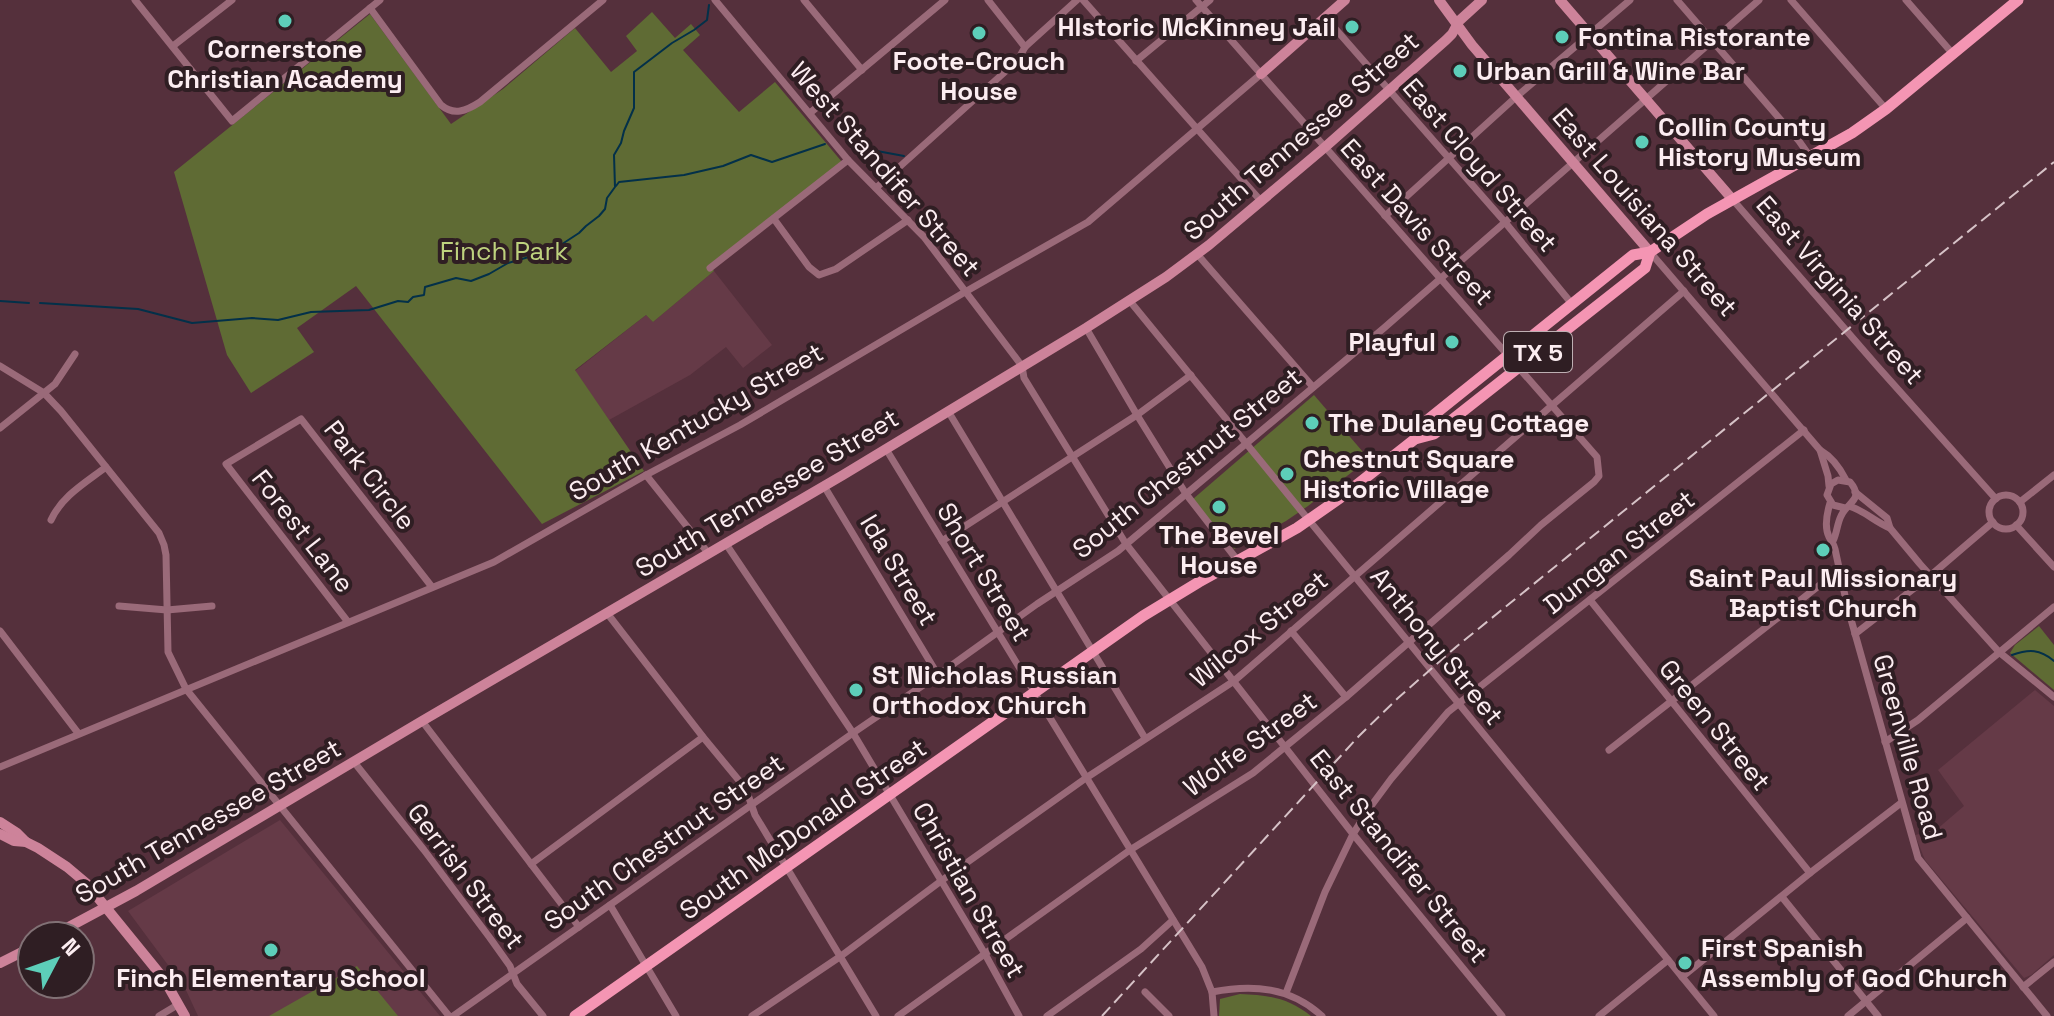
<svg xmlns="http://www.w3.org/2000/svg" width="2054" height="1016" font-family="'Space Grotesk',sans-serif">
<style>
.built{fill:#653a47}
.green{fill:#5f6b34}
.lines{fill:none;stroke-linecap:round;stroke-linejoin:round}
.stream{stroke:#033049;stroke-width:2}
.street{stroke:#9a6a79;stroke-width:7}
.secondary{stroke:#cd839a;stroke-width:10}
.primary{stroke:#f495b3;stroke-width:11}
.rail{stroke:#d6c2c7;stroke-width:2;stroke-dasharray:12 6;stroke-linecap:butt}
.poi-dot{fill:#5dceb9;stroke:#2f1e23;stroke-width:3}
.labels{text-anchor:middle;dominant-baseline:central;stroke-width:8;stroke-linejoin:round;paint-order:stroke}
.shield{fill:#2f1e23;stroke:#beafb3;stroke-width:2}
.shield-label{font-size:24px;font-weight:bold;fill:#fcedf1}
.poi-label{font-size:26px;font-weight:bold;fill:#fcedf1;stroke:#2f1e23;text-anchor:start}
.street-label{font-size:26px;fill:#fcedf1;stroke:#2f1e23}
.park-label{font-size:26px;fill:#bed27e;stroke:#2f1e23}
</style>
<rect width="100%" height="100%" fill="#55303c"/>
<!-- built -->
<g class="built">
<path d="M714,271L772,345L743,368L726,347L690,375L609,420L575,371L646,315L653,322Z"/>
<path d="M2035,690L2054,706V955L2031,975L2024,978L1925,860L1915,835L1936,830L1964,806L1938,770Z"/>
<path d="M280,820L440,1016H198L185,988L128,911Z"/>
</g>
<!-- green -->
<g class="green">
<path d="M652,12L675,38L691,24L700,35L683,50L739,112L775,82L842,162L709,265L714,271L653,322L646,315L575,370L644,471L542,524L356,286L297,328L314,352L251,393L227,355L174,172L370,14L451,124L503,89L575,28L611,72L637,51L626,36Z"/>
<path d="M1314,395L1369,459L1308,506L1286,521L1234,549L1193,499Z"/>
<path d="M2039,626L2054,645V690L2010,653L2015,645Z"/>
<path d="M357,966L398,1016H269Z"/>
<path d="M1240,994C1269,995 1288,998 1311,1016H1219L1220,999Z"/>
</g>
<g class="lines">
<!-- stream -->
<g class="stream">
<path d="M855,150L877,151L904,156"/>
<path d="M616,186L619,182L684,175L723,166L751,155L772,162L825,144"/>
<path d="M0,301L29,303"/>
<path d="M40,303L138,309L192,323L252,318L278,320L311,312L369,310L398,301L408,302L413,297L424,295L425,287L456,278L471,281L489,274L508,263L553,250L579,233L586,226L599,216L605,209L607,198L615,187L614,155L621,143L624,131L634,108V72L672,43L694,30L707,20L709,5"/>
<path d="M2012,655C2029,649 2040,649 2054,661"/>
</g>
<!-- street -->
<g class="street">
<path d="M135,0L232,121L380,0"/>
<path d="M715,0L848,160L924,237L1022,366L1024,378L1126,544L1353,834L1502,1016"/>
<path d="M804,0L862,70"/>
<path d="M988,0L1025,47"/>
<path d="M1083,0L1261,201"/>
<path d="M1677,0L1799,141L1811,158"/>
<path d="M1791,0L1886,109"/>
<path d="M1906,0L1953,54"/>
<path d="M370,8L441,105C454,116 466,111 480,102L603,0"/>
<path d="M1325,17L1504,221L1572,304"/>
<path d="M173,46L232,0"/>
<path d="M1136,61L1210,0"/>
<path d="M810,113L945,0"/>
<path d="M876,188L1007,70L1020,56L1025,47L1077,0"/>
<path d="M1733,200L1878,367L1996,499"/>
<path d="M1385,216L1516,97L1630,0"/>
<path d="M774,219L809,267L819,275L836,269L908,220"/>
<path d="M1650,252L1820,450C1832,457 1840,468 1846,480"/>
<path d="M1197,254L1313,387"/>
<path d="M710,268L848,160"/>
<path d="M1129,300L1714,1016"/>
<path d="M1086,328L1137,415L1186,494L1238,561"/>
<path d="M0,366L44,393L61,411L159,533L164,545L166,555L168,652L186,689L449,1016"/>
<path d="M948,411L1145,738"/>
<path d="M0,428L55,384L75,354"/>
<path d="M886,449L1202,967L1212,992L1214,1016"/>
<path d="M1820,450L1828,476L1829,486"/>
<path d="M646,475L709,554"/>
<path d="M824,486L938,675"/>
<path d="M1855,492L1887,518L1890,528L1920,564L1999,652L2054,697"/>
<circle cx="2006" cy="512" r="17"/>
<path d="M2020,502L2054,475"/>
<path d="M1830,503C1827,513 1824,527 1829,537C1831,541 1834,544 1835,549L1847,605L1918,858L2047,1016"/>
<path d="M1849,506C1865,511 1875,522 1890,528"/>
<path d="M51,520C62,496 85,483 106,467"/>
<path d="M2016,525L2054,567"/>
<path d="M942,541L1137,415L1191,375"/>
<path d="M1833,541C1837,533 1837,524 1841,516C1847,502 1865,500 1850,482L1838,480L1831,484L1827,495L1833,505L1845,508"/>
<path d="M726,544L853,733L985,954L1019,1016"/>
<path d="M1590,600L1810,873"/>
<path d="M119,606L167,610L212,606"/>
<path d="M607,613L703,737L746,789L755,815L876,1016"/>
<path d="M348,622L226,464L301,419L432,587"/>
<path d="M0,631L78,733"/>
<path d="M1291,631L1346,697"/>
<path d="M1855,634L1930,576L1993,522"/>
<path d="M422,721L579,927"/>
<path d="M1885,742L1918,720L2054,607"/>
<path d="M1609,750L1839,570"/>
<path d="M354,762L424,850L490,938L510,966L517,984L543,1016"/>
<path d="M0,767L494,562L646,475L740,425L965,292L1088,222L1261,74"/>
<path d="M531,864L703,737"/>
<path d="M1782,897L1878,1016"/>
<path d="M610,905L676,1016"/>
<path d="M1682,977L1810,873L1901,803"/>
<path d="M2023,987L2054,962"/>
<path d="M1145,992L1169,1016"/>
<path d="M1212,992C1253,984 1290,987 1322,1016"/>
<path d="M1286,993L1325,892L1353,834L1371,806L1391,779L1448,712L1804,430"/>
<path d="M159,1016L179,1004"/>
<path d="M453,1016L853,733L938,675L1037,604L1118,551L1384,328L1759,0"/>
<path d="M752,1016L841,956L941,881L1086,778L1234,681L1684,291"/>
<path d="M898,1016L1130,850L1253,773L1346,697L1509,555L1541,525L1594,482L1599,476L1597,457L1196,0"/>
<path d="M1047,1016L1141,949L1173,920"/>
<path d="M1599,1016L1668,960"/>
<path d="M1848,1016L1967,918"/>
</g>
<!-- secondary -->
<g class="secondary">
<path d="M1439,0L1472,45L1650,252"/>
<path d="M1560,0L1733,200"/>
<path d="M1261,74L1345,0"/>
<path d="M0,822L17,833L26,842"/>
<path d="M0,834L14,841L26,842L38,848L67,867L86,883L164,979L185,1016"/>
<path d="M52,936L136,891L422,721L843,475L1086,328L1166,277L1209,245L1324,148L1446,40L1452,34L1459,21L1482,0"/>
<path d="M0,963L32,947"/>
</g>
<!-- primary -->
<g class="primary">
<path d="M1415,439L1425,422L1633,255L1650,252L1707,214L1852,133L1886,109L2018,0"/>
<path d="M575,1016L1143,616L1199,582L1297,528L1340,498L1415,439L1434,434L1645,268L1650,252"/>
</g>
<!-- rail -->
<path class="rail" d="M1102,1016L1359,736L1398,698L1456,647L2054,162"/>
</g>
<!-- markers -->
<g class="poi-dot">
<circle cx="285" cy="21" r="8"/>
<circle cx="1352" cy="27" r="8"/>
<circle cx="979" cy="33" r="8"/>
<circle cx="1562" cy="37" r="8"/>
<circle cx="1460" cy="71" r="8"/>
<circle cx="1642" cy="142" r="8"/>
<circle cx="1452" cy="342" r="8"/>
<circle cx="1312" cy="423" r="8"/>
<circle cx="1287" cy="474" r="8"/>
<circle cx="1219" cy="507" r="8"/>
<circle cx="1823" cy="550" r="8"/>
<circle cx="856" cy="690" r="8"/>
<circle cx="271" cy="950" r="8"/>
<circle cx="1685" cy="963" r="8"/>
</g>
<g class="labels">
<!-- shield labels -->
<rect class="shield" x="1504" y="332" width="68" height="40" rx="6"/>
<g class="shield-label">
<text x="1538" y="352">TX 5</text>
</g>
<!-- poi labels -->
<g class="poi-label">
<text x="1336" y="27" text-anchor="end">HIstoric McKinney Jail</text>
<text x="1578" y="37">Fontina Ristorante</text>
<text x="285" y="49" text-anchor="middle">Cornerstone<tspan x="285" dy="30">Christian Academy</tspan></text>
<text x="979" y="61" text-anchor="middle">Foote-Crouch<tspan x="979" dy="30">House</tspan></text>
<text x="1476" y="71">Urban Grill &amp; Wine Bar</text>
<text x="1658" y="127">Collin County<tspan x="1658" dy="30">History Museum</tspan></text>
<text x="1436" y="342" text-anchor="end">Playful</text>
<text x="1328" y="423">The Dulaney Cottage</text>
<text x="1303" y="459">Chestnut Square<tspan x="1303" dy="30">Historic Village</tspan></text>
<text x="1219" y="535" text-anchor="middle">The Bevel<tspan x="1219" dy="30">House</tspan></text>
<text x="1823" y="578" text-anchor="middle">Saint Paul Missionary<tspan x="1823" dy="30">Baptist Church</tspan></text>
<text x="872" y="675">St Nicholas Russian<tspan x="872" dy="30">Orthodox Church</tspan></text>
<text x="1701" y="948">First Spanish<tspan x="1701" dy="30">Assembly of God Church</tspan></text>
<text x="271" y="978" text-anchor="middle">Finch Elementary School</text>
</g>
<!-- street labels -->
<g class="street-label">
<text transform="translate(1301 136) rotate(-41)">South Tennessee Street</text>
<text transform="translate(1480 165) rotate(49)">East Cloyd Street</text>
<text transform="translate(885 169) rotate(49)">West Standifer Street</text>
<text transform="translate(1645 212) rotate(49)">East Louisiana Street</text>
<text transform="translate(1417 222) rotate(48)">East Davis Street</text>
<text transform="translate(1840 290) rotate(49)">East Virginia Street</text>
<text transform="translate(696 422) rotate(-30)">South Kentucky Street</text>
<text transform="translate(1187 463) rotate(-39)">South Chestnut Street</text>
<text transform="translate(370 475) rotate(52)">Park Circle</text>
<text transform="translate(767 493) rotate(-31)">South Tennessee Street</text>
<text transform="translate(303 531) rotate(52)">Forest Lane</text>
<text transform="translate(1619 552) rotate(-38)">Dungan Street</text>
<text transform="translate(899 570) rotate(59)">Ida Street</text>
<text transform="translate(984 572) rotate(59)">Short Street</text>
<text transform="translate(1259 629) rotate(-39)">Wilcox Street</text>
<text transform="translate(1437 646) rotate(51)">Anthony Street</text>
<text transform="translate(1715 725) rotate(51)">Green Street</text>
<text transform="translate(1250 744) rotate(-36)">Wolfe Street</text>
<text transform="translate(1908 747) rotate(74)">Greenville Road</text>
<text transform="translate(208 821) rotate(-30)">South Tennessee Street</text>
<text transform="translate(803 829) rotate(-35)">South McDonald Street</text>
<text transform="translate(664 842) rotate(-35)">South Chestnut Street</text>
<text transform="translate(1399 856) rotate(51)">East Standifer Street</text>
<text transform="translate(466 876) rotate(53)">Gerrish Street</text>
<text transform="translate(969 890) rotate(60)">Christian Street</text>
</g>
<!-- park labels -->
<g class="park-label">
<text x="504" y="251">Finch Park</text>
</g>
</g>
<!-- north arrow -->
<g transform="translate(56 960) rotate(49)"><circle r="38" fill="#2f1e23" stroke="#817175" stroke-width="2"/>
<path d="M0-6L14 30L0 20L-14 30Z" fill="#5dceb9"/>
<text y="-12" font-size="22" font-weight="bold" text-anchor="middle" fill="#fcedf1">N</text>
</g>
</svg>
